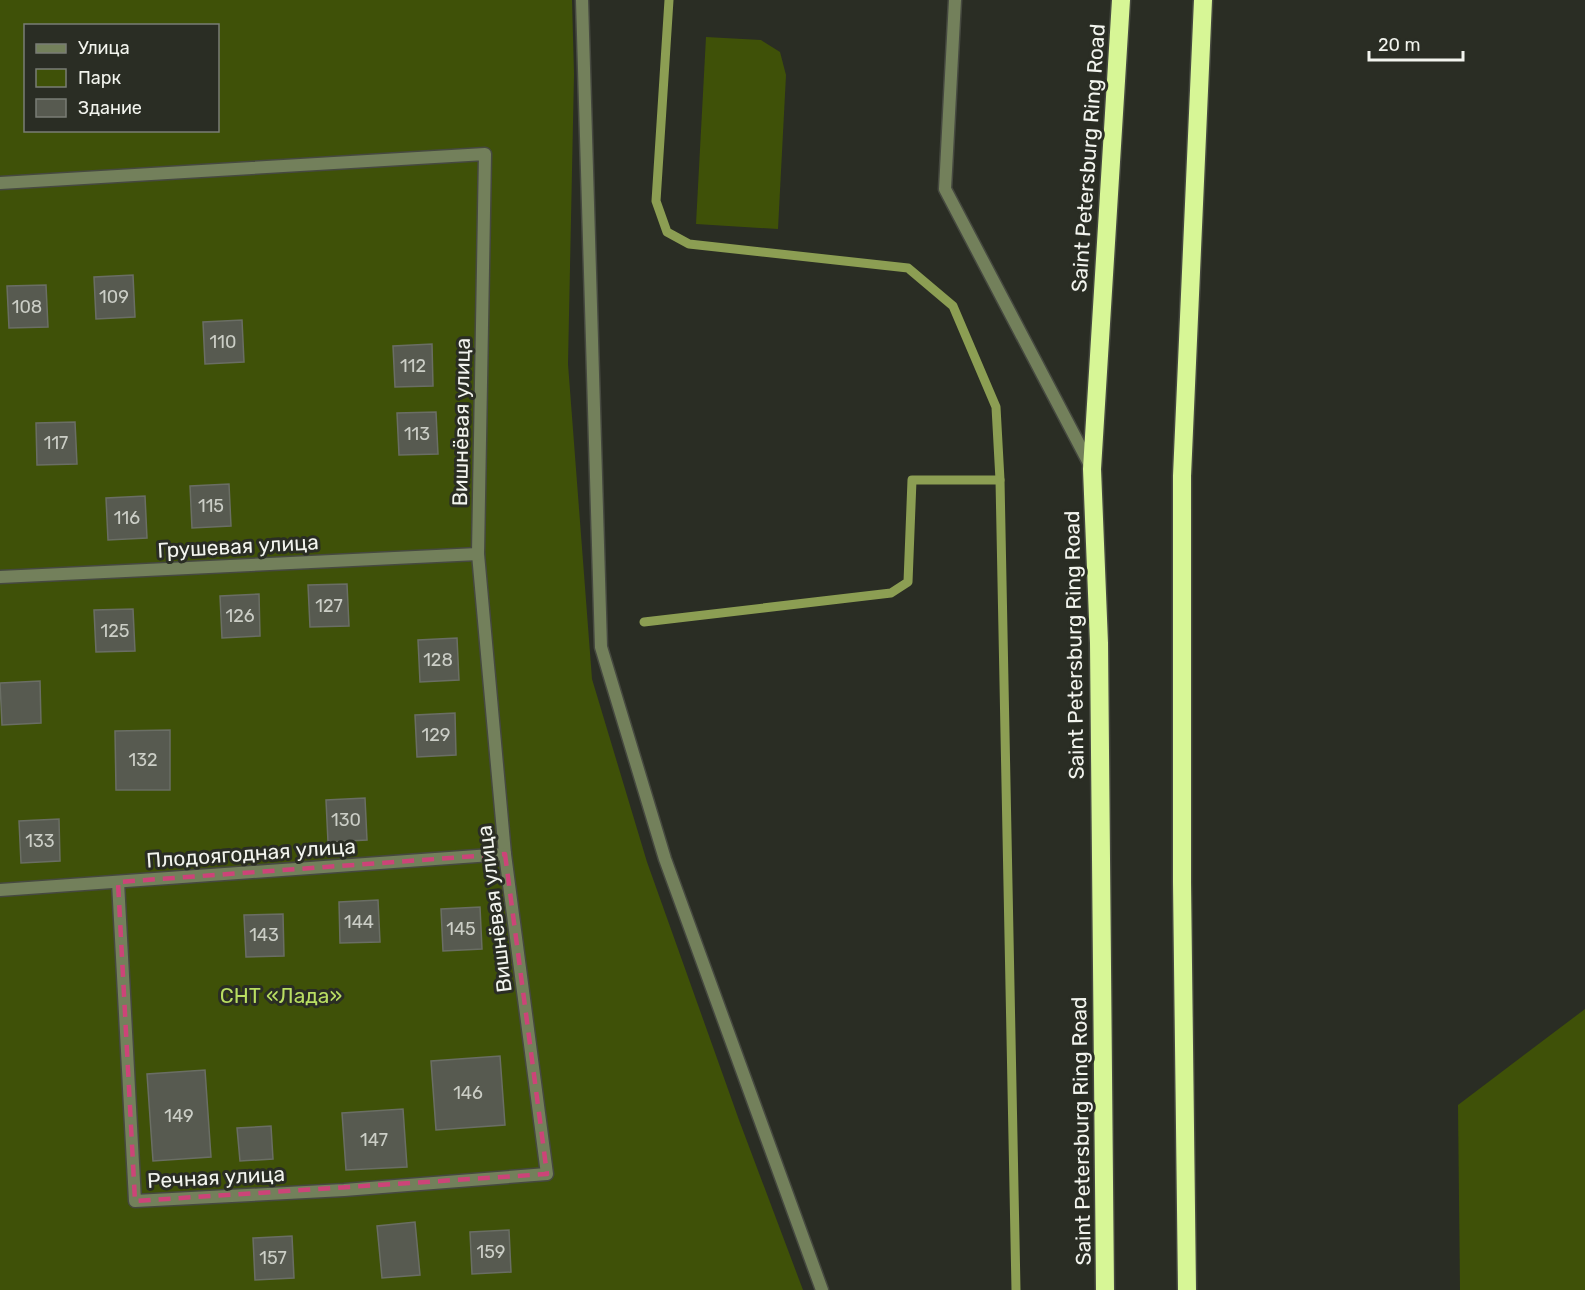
<svg xmlns="http://www.w3.org/2000/svg" width="1585" height="1290" font-family="Rubik,sans-serif">
<style>
.green{fill:#3f5108;fill-rule:evenodd}
.lines{fill:none;stroke-linecap:round;stroke-linejoin:round}
.stream{stroke:#8c9e53;stroke-width:9}
.building{fill:#575a50;stroke:#6a6e64;stroke-width:1.5}
.lane-casing{stroke:#464940;stroke-width:15}
.street-casing{stroke:#464940;stroke-width:15}
.highway-casing{stroke:#464940;stroke-width:21}
.lane{stroke:#73805b;stroke-width:12}
.street{stroke:#73805b;stroke-width:12}
.highway{stroke:#d7f696;stroke-width:18}
.marked{fill:none;stroke:#cc4478;stroke-width:4.5;stroke-dasharray:12 8;stroke-linejoin:round}
.labels{text-anchor:middle;dominant-baseline:central;stroke-width:6;stroke-linejoin:round;paint-order:stroke}
.number-label{font-size:18px;fill:#cbcec6}
.street-label{font-size:21px;fill:#f2f4ee;stroke:#2a2d24}
.park-label{font-size:21px;fill:#b9de62;stroke:#2a2d24}
</style>
<rect width="100%" height="100%" fill="#2a2d24"/>
<!-- green -->
<g class="green">
<path d="M0,0H572L574,74L568,364L592,679L647,862L739,1120L803,1290H0ZM26,26H218V130H26Z"/>
<path d="M706,37L761,40L780,52L786,75L778,229L696,224Z"/>
<path d="M1585,1009V1290H1460L1458,1105Z"/>
</g>
<g class="lines">
<!-- stream -->
<g class="stream">
<path d="M669,0L656,201L667,232L689,244L908,268L953,306L996,407L1000,480L1016,1290"/>
<path d="M644,622L891,593L908,582L912,480H1000"/>
</g>
</g>
<!-- building -->
<g class="building">
<path d="M133,275L135,317L96,319L94,277Z"/>
<path d="M46,285L48,327L9,328L7,286Z"/>
<path d="M242,320L244,362L205,364L203,322Z"/>
<path d="M432,344L433,386L395,387L393,346Z"/>
<path d="M436,412L438,454L399,455L397,413Z"/>
<path d="M75,422L77,464L37,465L36,423Z"/>
<path d="M229,484L231,526L192,528L190,486Z"/>
<path d="M145,496L147,538L108,540L106,498Z"/>
<path d="M347,584L349,626L310,627L308,585Z"/>
<path d="M259,594L260,636L222,638L220,596Z"/>
<path d="M133,609L135,651L96,652L94,610Z"/>
<path d="M457,638L459,680L420,682L418,640Z"/>
<path d="M40,681L41,723L2,725L0,683Z"/>
<path d="M455,713L456,755L417,757L415,715Z"/>
<path d="M170,730V790H116L115,731Z"/>
<path d="M365,798L367,840L328,842L326,800Z"/>
<path d="M59,819L60,861L21,863L19,821Z"/>
<path d="M378,900L380,942L340,943L339,902Z"/>
<path d="M480,907L482,949L443,951L441,909Z"/>
<path d="M283,914L284,956L246,957L244,915Z"/>
<path d="M500,1056L505,1125L436,1130L431,1061Z"/>
<path d="M205,1070L211,1157L153,1161L147,1074Z"/>
<path d="M403,1109L407,1167L346,1170L342,1113Z"/>
<path d="M271,1126L273,1159L240,1161L237,1128Z"/>
<path d="M415,1222L420,1275L382,1278L377,1226Z"/>
<path d="M509,1230L511,1272L472,1274L470,1232Z"/>
<path d="M292,1236L294,1278L255,1280L253,1238Z"/>
</g>
<g class="lines">
<!-- lane casing -->
<g class="lane-casing">
<path id="lane" d="M582,0L601,647L665,859L822,1290"/>
</g>
<!-- street casing -->
<g class="street-casing">
<g id="street">
<path d="M955,0L945,189L1091,467"/>
<path d="M0,183L485,154L478,554L505,854L547,1174L344,1190L135,1201L118,882"/>
<path d="M0,577L478,554"/>
<path d="M0,890L505,854"/>
</g>
</g>
<!-- highway casing -->
<g class="highway-casing">
<g id="highway">
<path d="M1105,1290L1099,643L1092,469L1121,0"/>
<path d="M1187,1290L1182,882V476L1203,0"/>
</g>
</g>
<!-- lane -->
<use href="#lane" class="lane"/>
<!-- street -->
<use href="#street" class="street"/>
<!-- highway -->
<use href="#highway" class="highway"/>
</g>
<!-- marked area -->
<path class="marked" d="M505,854L547,1174L135,1201L118,882Z"/>
<g class="labels">
<!-- number labels -->
<g class="number-label">
<text x="114" y="297">109</text>
<text x="27" y="307">108</text>
<text x="223" y="342">110</text>
<text x="413" y="366">112</text>
<text x="417" y="434">113</text>
<text x="56" y="443">117</text>
<text x="211" y="506">115</text>
<text x="127" y="518">116</text>
<text x="329" y="606">127</text>
<text x="240" y="616">126</text>
<text x="115" y="631">125</text>
<text x="438" y="660">128</text>
<text x="436" y="735">129</text>
<text x="143" y="760">132</text>
<text x="346" y="820">130</text>
<text x="40" y="841">133</text>
<text x="359" y="922">144</text>
<text x="461" y="929">145</text>
<text x="264" y="935">143</text>
<text x="468" y="1093">146</text>
<text x="179" y="1116">149</text>
<text x="374" y="1140">147</text>
<text x="491" y="1252">159</text>
<text x="273" y="1258">157</text>
</g>
<!-- street labels -->
<g class="street-label">
<text transform="translate(1088 158) rotate(-86)">Saint Petersburg Ring Road</text>
<text transform="translate(461 422) rotate(-89)">Вишнёвая улица</text>
<text transform="translate(238 546) rotate(-3)">Грушевая улица</text>
<text transform="translate(1074 645) rotate(-91)">Saint Petersburg Ring Road</text>
<text transform="translate(251 853) rotate(-4)">Плодоягодная улица</text>
<text transform="translate(494 909) rotate(-97)">Вишнёвая улица</text>
<text transform="translate(1081 1131) rotate(-91)">Saint Petersburg Ring Road</text>
<text transform="translate(216 1177) rotate(-3)">Речная улица</text>
</g>
<!-- park labels -->
<g class="park-label">
<text x="281" y="995">СНТ «Лада»</text>
</g>
</g>
<!-- legend -->
<rect x="24" y="24" width="195" height="108" fill="#2a2d24" stroke="#7a7d75" stroke-width="1.5"/>
<rect x="36" y="44" width="30" height="9" fill="#73805b" stroke="#7a7d75" stroke-width="1.5"/>
<text x="78" y="54" font-size="18" fill="#f2f4ee">Улица</text>
<rect x="36" y="69" width="30" height="18" fill="#3f5108" stroke="#7a7d75" stroke-width="1.5"/>
<text x="78" y="84" font-size="18" fill="#f2f4ee">Парк</text>
<rect x="36" y="99" width="30" height="18" fill="#575a50" stroke="#7a7d75" stroke-width="1.5"/>
<text x="78" y="114" font-size="18" fill="#f2f4ee">Здание</text>
<!-- scale -->
<path d="M1369 51v9h94v-9" fill="none" stroke="#f2f4ee" stroke-width="3"/>
<text x="1378" y="51" font-size="18" fill="#f2f4ee" stroke="#2a2d24" stroke-width="4.5" paint-order="stroke">20 m</text>
</svg>
